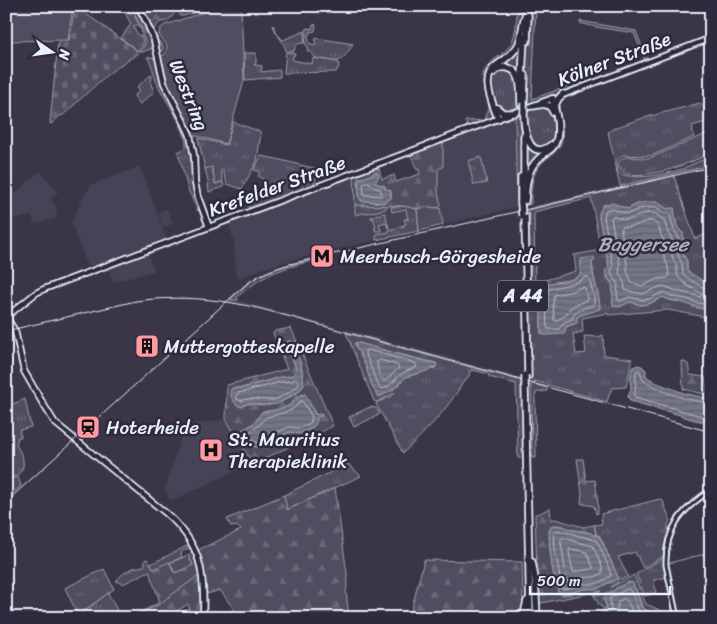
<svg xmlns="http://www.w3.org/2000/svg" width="717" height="624" font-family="Sriracha,sans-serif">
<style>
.built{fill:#464354}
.grass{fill:url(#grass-tufts);stroke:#9ca0ac;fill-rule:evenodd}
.forest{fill:url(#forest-firs);stroke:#9ca0ac;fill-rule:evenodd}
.cemetery{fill:url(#cemetery-stones);stroke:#9ca0ac}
.park{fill:#504e5f;stroke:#9ca0ac}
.water{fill:url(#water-rules);stroke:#a2a6b1}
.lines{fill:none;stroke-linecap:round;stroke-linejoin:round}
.shore{stroke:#b9bfc9;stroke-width:1}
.stream{stroke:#a2a6b1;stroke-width:1}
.minor-casing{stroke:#e8f1f8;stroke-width:7}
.major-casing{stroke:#e8f1f8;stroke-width:8}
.highway-casing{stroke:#e8f1f8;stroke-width:9}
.minor{stroke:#2f2a3d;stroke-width:3}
.major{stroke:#2f2a3d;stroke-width:4.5}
.highway{stroke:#2f2a3d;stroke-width:5.5}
.tram{stroke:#e8f1f8;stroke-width:1}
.rail{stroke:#e8f1f8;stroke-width:1}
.highway-bridge-casing{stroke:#e8f1f8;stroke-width:9;stroke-linecap:butt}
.highway-bridge{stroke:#2f2a3d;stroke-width:5.5}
.labels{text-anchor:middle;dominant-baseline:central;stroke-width:5;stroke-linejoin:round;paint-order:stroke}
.shield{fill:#2f2a3d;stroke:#b0b5c0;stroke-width:1}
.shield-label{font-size:18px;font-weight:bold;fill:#e8f1f8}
.street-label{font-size:19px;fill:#e8f1f8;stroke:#2f2a3d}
.poi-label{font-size:19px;fill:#e8f1f8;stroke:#2f2a3d;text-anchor:start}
.water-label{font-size:20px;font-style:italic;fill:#aeb2bd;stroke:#2f2a3d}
</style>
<defs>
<pattern id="grass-tufts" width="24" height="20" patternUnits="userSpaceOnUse" patternTransform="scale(1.25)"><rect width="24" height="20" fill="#504e5f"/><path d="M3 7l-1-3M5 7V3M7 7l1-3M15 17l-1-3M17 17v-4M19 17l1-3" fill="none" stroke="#696877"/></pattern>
<pattern id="forest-firs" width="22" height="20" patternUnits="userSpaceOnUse" patternTransform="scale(1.25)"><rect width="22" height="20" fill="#504e5f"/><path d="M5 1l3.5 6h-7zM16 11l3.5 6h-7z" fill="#696877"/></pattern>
<pattern id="cemetery-stones" width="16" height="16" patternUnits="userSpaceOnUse" patternTransform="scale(1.25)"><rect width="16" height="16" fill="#504e5f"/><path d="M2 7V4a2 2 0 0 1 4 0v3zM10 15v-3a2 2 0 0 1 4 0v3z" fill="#696877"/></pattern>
<pattern id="water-rules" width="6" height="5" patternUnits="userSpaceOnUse" patternTransform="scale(1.25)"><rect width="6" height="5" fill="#737482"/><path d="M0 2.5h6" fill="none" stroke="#5f6069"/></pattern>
</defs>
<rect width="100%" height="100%" fill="#3a3648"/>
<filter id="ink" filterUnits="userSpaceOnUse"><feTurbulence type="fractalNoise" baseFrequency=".02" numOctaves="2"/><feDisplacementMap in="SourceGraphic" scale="10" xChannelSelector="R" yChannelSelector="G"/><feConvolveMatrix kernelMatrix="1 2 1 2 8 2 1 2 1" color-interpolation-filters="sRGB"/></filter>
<g filter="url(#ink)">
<!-- built -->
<g class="built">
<path d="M515,115L517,207L292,260L260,269L245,276L236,278L234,241L228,222L354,175L355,214H356L384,209L388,205L391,207V211L408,207L417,209L427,207L439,198L438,193V169L443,167V141Z"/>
<path d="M711,165V167L651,181L533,209L532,206Z"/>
<path d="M140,166L167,241L108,262L93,266L87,265L71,223L82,199L91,185Z"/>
<path d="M40,171L58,192L50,199L57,208L56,212L58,218L34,224L32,216L6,220V196L14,195Z"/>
<path d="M167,208L173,224L163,227L158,212Z"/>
<path d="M148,254L154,271L113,282L108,268Z"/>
<path d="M230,300H238L342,329L343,332L255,308L226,302Z"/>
<path d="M345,329L449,357V358L515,376V379L346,333Z"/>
<path d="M226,419L253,462L174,500L168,498V495L165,492L166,490L165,489L182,434L179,431L185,425Z"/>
</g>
<!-- grass -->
<g class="grass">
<path d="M122,6H125V8L133,16L134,15L141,29L139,28L137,25L133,27L139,36H141C144,45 145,43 138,51L121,38L131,24L123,9V11L120,8Z"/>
<path d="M181,6H217L183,16H180V13Z"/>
<path d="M519,6H536L532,99L585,80L587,89L560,100C556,114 566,129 561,143C558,151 551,155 545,160C531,172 531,187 531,204L517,207L515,115L470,131L465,121L484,120C485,116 488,110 489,105C489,95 480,88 483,75C487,62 499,58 507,49C516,39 516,25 517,12H519Z"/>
<path d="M580,21L636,31L647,60L645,61L634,33L596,27L580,23Z"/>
<path d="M313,24L316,25L315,31L310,32L308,36L309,43L315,45L316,38L353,44C339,66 341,62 316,58L311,52L307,51L308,46L305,44L307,28L312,29Z"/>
<path d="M273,25L277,34L283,40L305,31L304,43C297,43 296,45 294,51H286C284,41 276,35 273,25Z"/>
<path d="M286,52L293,53L295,54L294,56H293L292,60L312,64L313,58L338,62L339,66L336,72L284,73Z"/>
<path d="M244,53H256V64L254,65L262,66L261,72L280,70V77L245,80Z"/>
<path d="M147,57H150L155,58L163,83L188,134L200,209L198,211L197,210L188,189L178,152L186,148C188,129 165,101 157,83C153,74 153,65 147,57Z"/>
<path d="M700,103L705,108L709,121L692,126L694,137L653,155L646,156L623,155L616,160L618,172C632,182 666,174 682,169C692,165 701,160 711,156V165L620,186L608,132L614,128L640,119Z"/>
<path d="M233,122L261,132L257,161L242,189L227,184L223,170H221V172L223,182L215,184L212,168L205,169L198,138L226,145Z"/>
<path d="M711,132V153C688,164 654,178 628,174C621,173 613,162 623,158C628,155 643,159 650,158Z"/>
<path d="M261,156C280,159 298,165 318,169L314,185L249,208L243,197C260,197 260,195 266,181L258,176L260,172L254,170Z"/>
<path d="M481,157L487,183L474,185L468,161Z"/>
<path d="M674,176L695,239L711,232V286L687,272V261L683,254L684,244L676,223L674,208L667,209L637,204L628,209L612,203L603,205L599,218L609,267L607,278L611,282L613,287L612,293L619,307L630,302L642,305L651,303L663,297C671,302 679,301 687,304C695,307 702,310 711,309V318L668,310L608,315V313L582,318L583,332L573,334L576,354L586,353L584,336L598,337L603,335L604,355L632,359L626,387L612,388L609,395L607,402L531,380L528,210ZM591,198L601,250L574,255L576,271L535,283L534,212ZM581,261L592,263C593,278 599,293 600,308C593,310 584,312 579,316C573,320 575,323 566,327L564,334L545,335L541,333V304L543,287L546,285L553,283L571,280L581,275Z"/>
<path d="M355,205H388L385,209L368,213V212L364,214V213H361V214H357V215L355,214Z"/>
<path d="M404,206L417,209L419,231L376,240V236L377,234L389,232V230L402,226L404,227L403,225L406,224L404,219H407L408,220L406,209L392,212L391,207Z"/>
<path d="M385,213L389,228H388L386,222L379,224L381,231H376L374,229L376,228L374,219H372L371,216L373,218L375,215Z"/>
<path d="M319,258C312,262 302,263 293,266C269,273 256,281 237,297L238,300H230C240,291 249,281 261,275C279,266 300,263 319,258Z"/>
<path d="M346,333L522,381L525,458H518L516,384L489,377V374L472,370L470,371L469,376L465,381H464C448,409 426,431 403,453L376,404V403L390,397L395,393H394L377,402L374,401ZM358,350H383L436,363V367H434L435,369L433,368L406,377L394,389L379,397C371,387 370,374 364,363C362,358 360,357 360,352Z"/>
<path d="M25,399L31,427L19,430L21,437H18L16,445C27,461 27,475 6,479V407Z"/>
<path d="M370,407L376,408L380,414L354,427L349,417Z"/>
<path d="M348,464L361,476L286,510L284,495Z"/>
<path d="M18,477L21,486L6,499V480Z"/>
<path d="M660,499L663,501L670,520L668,524V529L670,531L667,539L665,555L643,568L635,552L618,557L628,576L622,579H617C616,570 612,563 608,555C605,548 603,542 599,535L597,536L594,525L602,524L601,514Z"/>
<path d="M189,545L190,548L183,551L181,553L182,557L154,570L151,564Z"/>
<path d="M665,557L667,577L654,580L656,593L645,596L636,574Z"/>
<path d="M104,569L114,589L78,615L65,588Z"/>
<path d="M108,593L121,618H76Z"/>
</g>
<!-- forest -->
<g class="forest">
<path d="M130,6H136C142,17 154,36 151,49L142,52H139L145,45V41L142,35L141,26Z"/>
<path d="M140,6H168L175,12C171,19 168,22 160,22L154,29L157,39L163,46V50L160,52L158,49L152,30Z"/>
<path d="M443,141V167L438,169V193L441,205L439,208L427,207L417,209L404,206L355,205L354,175L378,166L382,179L394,175L396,182L420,174L419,169L417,170L410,153ZM371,175L375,181V183L385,186V189L389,190L391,192V198L383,203L367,201L359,178H364L367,176Z"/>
<path d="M291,328L333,426L253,464L226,419L227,385L287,369L273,333L275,331ZM288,341H291L301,365L304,385C299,394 280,404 270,405C262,406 250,401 243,406L232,388H242L280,377L290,376L295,373C299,361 281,353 288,341ZM303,394L316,415L322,416H318L297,434C282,427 270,451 251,446L250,442L242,436C247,426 256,422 262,412L282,409L290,405L295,398Z"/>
<path d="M682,361L688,364L690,375L705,377L708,395L683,389Z"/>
<path d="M531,384L544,387L547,389V391L538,392L536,393L535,397L536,458H532Z"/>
<path d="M577,459H583L586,481L595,480C597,492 598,502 598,513L596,514L594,506L583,504L581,503L582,493Z"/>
<path d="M335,488L348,581L346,591L349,618H286L284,612L271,618H240L220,590L207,594L204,570L198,550L241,530L237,526L233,527L230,525L227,519L284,495L287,510Z"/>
<path d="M550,508L551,520L555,519L583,527L594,525L596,535H592L591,533L569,529L563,526L555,525L549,544L558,592L562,595L584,589L594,588L611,582L616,578L618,582L611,587L634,575L646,604L673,616L674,618C662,618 653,614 643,608C640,600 637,590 631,583H628L615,590L605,594V596L603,598L607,607L604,609L600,606L593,594L598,593L601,591L541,603L538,602L535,514H538Z"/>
<path d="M191,548L193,552H195L201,576L202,618H172L171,617L190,609L188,604L169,616L166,611L150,618H130L160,602L149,571L123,584L116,581C120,576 127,570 133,568C138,567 141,567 145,565V560L147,559L154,569L169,562L175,573L193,565L188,555L192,552Z"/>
<path d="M424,560L522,562L523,605L519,618H413L411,611Z"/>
</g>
<!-- cemetery -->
<path class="cemetery" d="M75,6L135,49L138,54C109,69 86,95 62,116L61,115L51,124L50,123L58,42L69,41Z"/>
<!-- park -->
<g class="park">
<path d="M6,6H73L68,40L6,41Z"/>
<path d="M223,6H241L244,81L226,144L194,135L186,118L169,86L161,57L166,53L167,45L161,38L159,34L161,28L165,25Z"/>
<path d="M152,74L151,84L154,92L140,104L134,96L140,90L137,87Z"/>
<path d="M212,167L215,184L223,182L224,187L209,192L208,185H209L205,169Z"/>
<path d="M427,207L439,208H440L443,225L419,231L417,209Z"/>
<path d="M188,555L193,565L175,573L170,563Z"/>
</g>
<!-- water -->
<g class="water">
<path d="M375,172L378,173L379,176L375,183L385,186V189L390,190L391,192V198L387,201L383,203L361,201L359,198L358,178H364Z"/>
<path d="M647,202H658L667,209L674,208L676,223L678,228L683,233L684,244L683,254L687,261V271L711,286V309C702,310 695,307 687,304C679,301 671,302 663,297L651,303L642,305L630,302L619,307L613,306C612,298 614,289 611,282L609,280L605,271L609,267L599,218V213L603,205L612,203L628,209L637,204Z"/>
<path d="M594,257L595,260L592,263C592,279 600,293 600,309L579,316L577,317V323L566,327L564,334L545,335L541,333V304L543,287C550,281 560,282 568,280C572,280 577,277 580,275L581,259Z"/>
<path d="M288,341L291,342L301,364L304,385L299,391L277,404L262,405L248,403L241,407C233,404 231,398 230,391L232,388H242L280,377L291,376L295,373C299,361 282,353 288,341Z"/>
<path d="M356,342L420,360L436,363L437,365L436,367H433V368L430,370L406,377L394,389L379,397C372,389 369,377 366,367C364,361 360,358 360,352L357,350L355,343Z"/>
<path d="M637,365L642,366L646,370V376L657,383L684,393L711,399V424C701,421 688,419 680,415L630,401L628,396L631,389L630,378L632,368Z"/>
<path d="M305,394L316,415L319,414L322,415L318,417C317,420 316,425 313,427C310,429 302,433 299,434C296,434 294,432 291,432C276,435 268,451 251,446C248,440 239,438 242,430L255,423L262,412C272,410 284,410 291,404C297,399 297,396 305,394Z"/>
<path d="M555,525L563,526L569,529L591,533L592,535H596L597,536L599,535L616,572L618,577L616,579L597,589H584L562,595L559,593C552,577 549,548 549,530H550L551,526Z"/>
<path d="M628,582L633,583L635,589L637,590L636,591L639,598L641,607L649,612H651L654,614L665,618H593C596,616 603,612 607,607L603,598L605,596V593C609,594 612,590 615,590L616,588Z"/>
</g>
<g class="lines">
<!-- shore -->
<g class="shore">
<path d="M369,182L373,187L380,189L382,194L381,196L364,195L363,185Z"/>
<path d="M648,213H654L664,220L668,233L672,239V256L676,265L678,277L688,286L701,293L702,295L701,297L674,290L664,286L659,287L642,294L625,290L624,282L619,273L620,265L611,218L613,216C631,224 632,216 648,213Z"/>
<path d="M649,221H652L658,225L661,235L665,242L664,256L668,267L669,276L667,278L657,279L643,286L632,283L627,271V264L621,229L622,227C633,228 639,223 649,221Z"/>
<path d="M585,277H587L589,278L594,296V305C585,308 575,309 572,319L563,323L559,329H548L547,327L546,304L548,290C561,284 573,287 585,277Z"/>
<path d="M582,287L585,288L587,298V300L575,305L569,309L566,315L556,321L554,320L553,304L554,295L573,291Z"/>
<path d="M711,290C703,288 689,280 683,274L682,263L678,255L679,244L678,236L674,230L670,215L664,213L656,207L639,209L628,214L612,209L606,210L604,217L613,266L611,273L618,285L617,294L618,300L620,301L630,297L643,300L649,299L664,292L671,296L687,299L697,303L711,304"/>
<path d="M368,350L415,363L417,367C412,369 406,371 401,374C394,380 390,388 381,389C373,379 372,365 365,354V351Z"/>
<path d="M380,360L397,365L399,367L398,369L385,381C379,378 377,368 377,362Z"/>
<path d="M296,379L299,381L298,386C291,391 281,398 273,400C262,401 250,396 241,401L237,399L236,396L238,393L243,392L281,382L291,381Z"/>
<path d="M301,401L303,402L312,417L310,423L299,428L289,427L276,433L266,440L259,442H255L249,436V433L258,426L266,417C275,415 283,414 291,410C295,408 297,404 301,401Z"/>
<path d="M711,403C688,401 662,393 643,380L640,371H638L636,372C635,380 637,388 634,395L635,397L711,419"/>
<path d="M557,530L588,538L597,541C601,549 610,569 611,576L596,584H583L565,589H562L555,550L554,533Z"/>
<path d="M563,538L585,544L593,546L602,567V573L595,577L582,578L569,582L567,581L561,543V540Z"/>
<path d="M570,549L583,551L587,553L593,567V569L573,572L569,552Z"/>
<path d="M603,618L611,609L610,598L623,591L628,589L630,590C631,593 633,596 634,598C639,610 636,612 651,618"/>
<path d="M612,618L617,611L618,602L624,598C631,603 630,612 637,618"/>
</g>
<!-- stream -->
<g class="stream">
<path d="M669,563L709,553L711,566"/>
<path d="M167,598L200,575"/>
<path d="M132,618L158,605L166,599"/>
</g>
<!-- minor casing -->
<g class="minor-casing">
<path id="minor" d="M677,618L666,565C665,528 682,509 711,490"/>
</g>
<!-- major casing -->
<g class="major-casing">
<g id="major">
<path d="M138,6L146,21L154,40L164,83L185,124L190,135L194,156L195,183L198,197L209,227"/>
<path d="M560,96L711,38"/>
<path d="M6,317L36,293L44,289L553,98"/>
<path d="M6,317L15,331L24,371L42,402L55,423L167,514C202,545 205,574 203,618"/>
</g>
</g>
<!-- highway casing -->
<g class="highway-casing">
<g id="highway">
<path d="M525,20L526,6"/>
<path d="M527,41L528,15"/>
<path d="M493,73C497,69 502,66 508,68C523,71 520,92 521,104"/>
<path d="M522,79L524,36"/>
<path d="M524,101L525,75"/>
<path d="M533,106C542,104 549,102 553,112"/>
<path d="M555,106L558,99L563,94"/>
<path d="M497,108L503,113H514"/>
<path d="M498,119C493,103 479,78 497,65C504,60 512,55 517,47C523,38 521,27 525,17"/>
<path d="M524,119C525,134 530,161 551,145"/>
<path d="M524,136V182"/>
<path d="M521,177V202"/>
<path d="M525,201C526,189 526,177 532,167C537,158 545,154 552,148C563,136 556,112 552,99"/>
<path d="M525,216L528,376"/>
<path d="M525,386L530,618"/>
<path d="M532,562L535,578L537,618"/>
<path d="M523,618L527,601"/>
</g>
</g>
<!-- minor -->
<use href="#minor" class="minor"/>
<!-- major -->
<use href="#major" class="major"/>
<!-- highway -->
<use href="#highway" class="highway"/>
<!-- tram -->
<path class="tram" d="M6,502L245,285C259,274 273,269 290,264L711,167"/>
<!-- rail -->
<path class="rail" d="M6,331L136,301C181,295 225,299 269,311L711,432"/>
<!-- highway-bridge casing -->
<g class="highway-bridge-casing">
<g id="highway-bridge">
<path d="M524,119V103"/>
<path d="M521,203L522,216"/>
<path d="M525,375V386"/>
</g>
</g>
<!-- highway-bridge -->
<use href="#highway-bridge" class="highway-bridge"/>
</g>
</g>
<!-- icons -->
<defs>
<g id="metro-square" transform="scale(1.25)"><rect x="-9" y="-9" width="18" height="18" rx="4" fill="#ff9aa2" stroke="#2f2a3d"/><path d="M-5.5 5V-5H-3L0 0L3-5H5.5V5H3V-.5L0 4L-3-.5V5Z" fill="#111"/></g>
<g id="building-square" transform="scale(1.25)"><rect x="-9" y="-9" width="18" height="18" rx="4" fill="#ff9aa2" stroke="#2f2a3d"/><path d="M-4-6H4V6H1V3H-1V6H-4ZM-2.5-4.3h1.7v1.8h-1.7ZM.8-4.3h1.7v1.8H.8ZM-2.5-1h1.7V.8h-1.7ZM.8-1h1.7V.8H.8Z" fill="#111"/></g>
<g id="station-square" transform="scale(1.25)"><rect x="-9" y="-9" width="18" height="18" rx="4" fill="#ff9aa2" stroke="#2f2a3d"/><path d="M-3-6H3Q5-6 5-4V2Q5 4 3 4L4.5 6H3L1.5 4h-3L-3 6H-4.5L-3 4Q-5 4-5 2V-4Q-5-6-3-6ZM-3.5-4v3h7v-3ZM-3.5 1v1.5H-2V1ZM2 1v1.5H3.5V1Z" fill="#111"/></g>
<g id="hospital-square" transform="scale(1.25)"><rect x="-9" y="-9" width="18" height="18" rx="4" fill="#ff9aa2" stroke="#2f2a3d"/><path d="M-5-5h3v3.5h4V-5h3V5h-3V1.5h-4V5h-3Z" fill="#111"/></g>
</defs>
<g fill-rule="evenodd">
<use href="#metro-square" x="322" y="256"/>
<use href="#building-square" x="147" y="346"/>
<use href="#station-square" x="88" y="427"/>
<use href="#hospital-square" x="211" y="450"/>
</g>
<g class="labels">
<!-- shield labels -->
<rect class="shield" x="498" y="280.5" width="50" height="31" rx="4"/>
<g class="shield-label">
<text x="523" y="296">A 44</text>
</g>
<!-- street labels -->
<g class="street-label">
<text transform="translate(614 59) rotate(-21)">Kölner Straße</text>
<text transform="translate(189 95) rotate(68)">Westring</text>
<text transform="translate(277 186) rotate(-20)">Krefelder Straße</text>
</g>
<!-- poi labels -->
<g class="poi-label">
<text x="340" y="256">Meerbusch-Görgesheide</text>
<text x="164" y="346">Muttergotteskapelle</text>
<text x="106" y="427">Hoterheide</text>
<text x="228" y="439">St. Mauritius<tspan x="228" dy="22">Therapieklinik</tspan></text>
</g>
<!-- water labels -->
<g class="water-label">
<text x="643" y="244">Baggersee</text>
</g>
</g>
<!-- margin -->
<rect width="717" height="624" fill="none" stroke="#2f2a3d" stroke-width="25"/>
<rect x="12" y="12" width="692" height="599" fill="none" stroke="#e8f1f8" stroke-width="2" filter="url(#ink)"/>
<!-- north arrow -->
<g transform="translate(52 52) rotate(103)" stroke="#2f2a3d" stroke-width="4" paint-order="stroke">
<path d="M0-4L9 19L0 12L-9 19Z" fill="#e8f1f8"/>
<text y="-8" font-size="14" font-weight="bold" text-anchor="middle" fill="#e8f1f8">N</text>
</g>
<!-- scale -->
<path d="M530 586v8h140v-8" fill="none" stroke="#e8f1f8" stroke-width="2.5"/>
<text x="537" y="586" font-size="15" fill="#e8f1f8" stroke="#2f2a3d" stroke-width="4" paint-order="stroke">500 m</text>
</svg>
